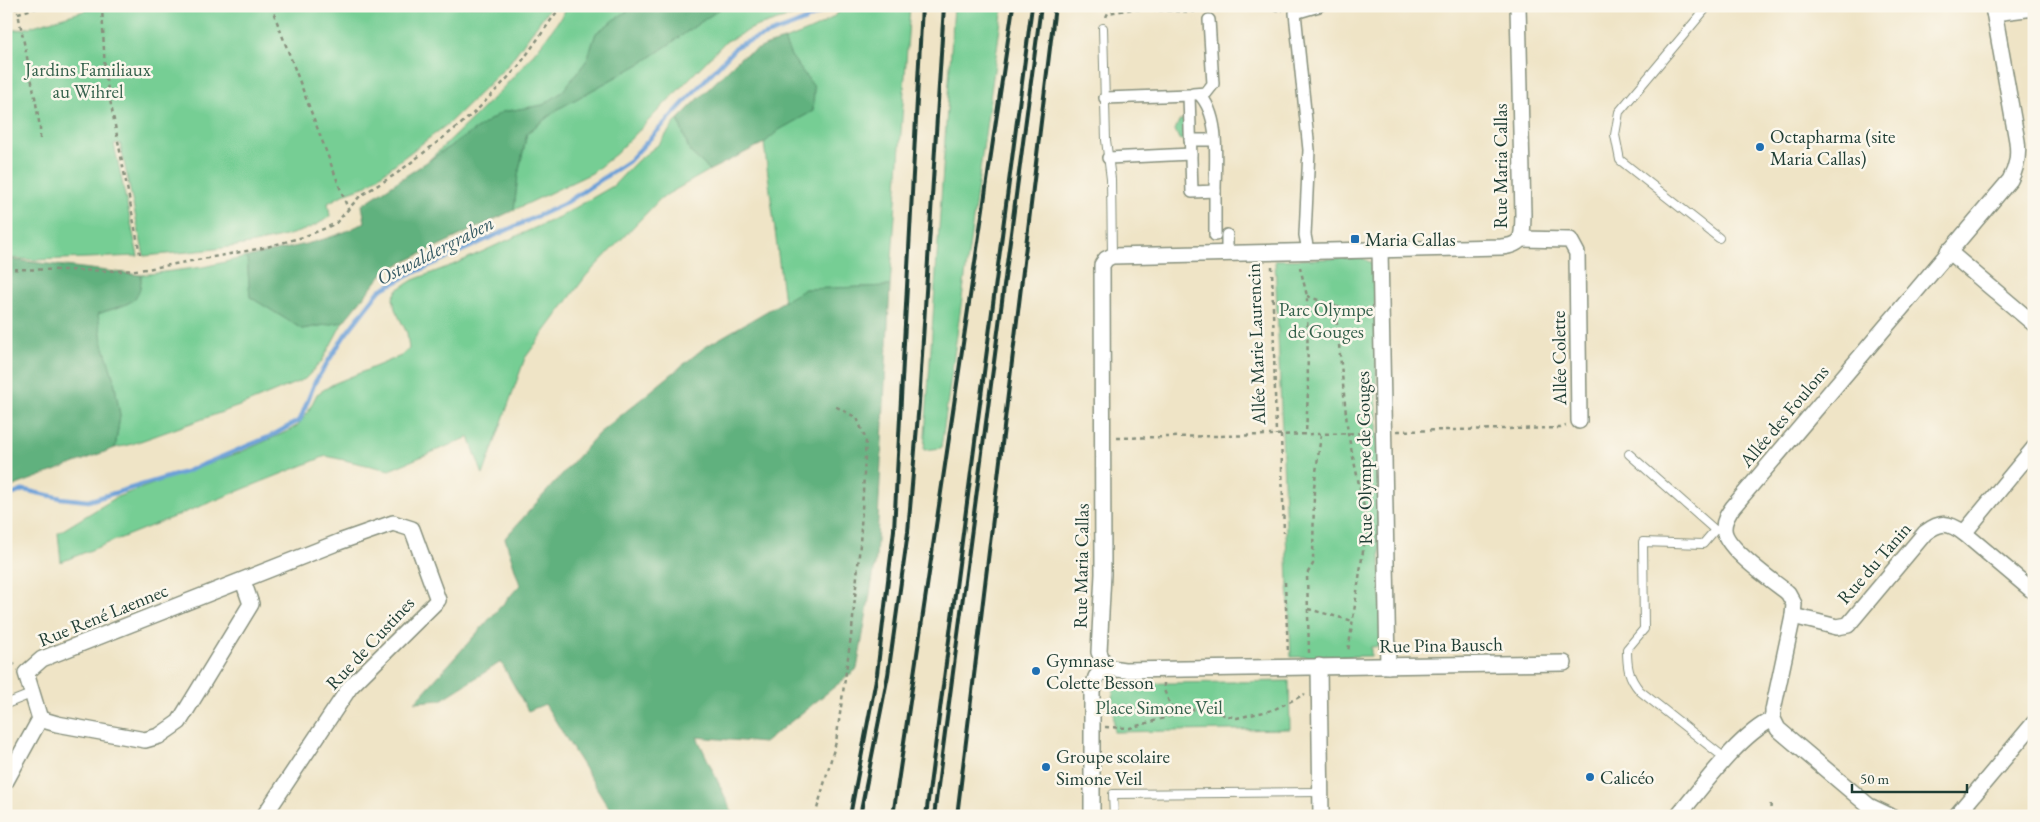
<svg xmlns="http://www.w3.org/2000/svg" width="2040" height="822" font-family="'EB Garamond',serif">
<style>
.green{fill:#76ce94;stroke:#4a8664}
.forest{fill:#60b17e;stroke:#407759}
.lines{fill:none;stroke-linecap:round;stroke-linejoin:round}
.stream{stroke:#6ca0d8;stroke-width:4.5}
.service-casing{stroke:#87907d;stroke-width:10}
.pedestrian-casing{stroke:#87907d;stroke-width:14}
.minor-casing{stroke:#87907d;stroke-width:18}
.path{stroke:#87907d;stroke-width:2.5;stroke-dasharray:4 4;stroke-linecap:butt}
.service{stroke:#fff;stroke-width:8}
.pedestrian{stroke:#fff;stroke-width:11}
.minor{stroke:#fff;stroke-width:15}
.rail{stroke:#1f3d34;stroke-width:4}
.poi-dot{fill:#1f6fb2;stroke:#fbf7ec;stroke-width:2}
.labels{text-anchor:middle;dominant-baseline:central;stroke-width:5;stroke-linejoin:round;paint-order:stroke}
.park-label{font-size:19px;fill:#35614c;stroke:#fbf7ec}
.poi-label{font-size:19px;fill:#1f3d34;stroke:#fbf7ec;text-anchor:start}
.street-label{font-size:19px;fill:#1f3d34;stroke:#fbf7ec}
.water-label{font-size:20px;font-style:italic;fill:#365b65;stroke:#fbf7ec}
</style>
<rect width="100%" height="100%" fill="#fbf7ec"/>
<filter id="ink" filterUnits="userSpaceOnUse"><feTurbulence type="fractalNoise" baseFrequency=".02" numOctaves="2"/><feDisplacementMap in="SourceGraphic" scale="10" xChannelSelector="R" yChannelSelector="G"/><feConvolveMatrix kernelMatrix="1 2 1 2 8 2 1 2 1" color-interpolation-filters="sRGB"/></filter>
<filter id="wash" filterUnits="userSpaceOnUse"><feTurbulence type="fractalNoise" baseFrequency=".0096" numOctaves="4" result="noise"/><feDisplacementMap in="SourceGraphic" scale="20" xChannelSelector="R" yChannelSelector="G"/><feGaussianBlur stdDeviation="1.12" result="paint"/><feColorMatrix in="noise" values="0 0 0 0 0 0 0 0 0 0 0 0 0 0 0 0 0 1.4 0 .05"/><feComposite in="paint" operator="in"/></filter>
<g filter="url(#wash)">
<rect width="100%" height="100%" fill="#efe4c6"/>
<!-- green -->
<g class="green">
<path d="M101,6H551L507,66L449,123L366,186L346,193L328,203L330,216C314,229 293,234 273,239C230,249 188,252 144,256L120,143L114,144L138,256L36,260L6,258V31L23,29Z"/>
<path d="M568,6H634L596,33L587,60L563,92L543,105L502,112L429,160C479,112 531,66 568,6Z"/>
<path d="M724,6H815L810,10L755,27L725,42L617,153L592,173L514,210L518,175L527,133L560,108L645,61Z"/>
<path d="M845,6H910L890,286L805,289L784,302L764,143L779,130L813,111L814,87L791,56L784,40C806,32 828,25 845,6Z"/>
<path d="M954,6H1003L941,448L924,450Z"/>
<path d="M1188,117V142L1179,139L1175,130L1179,121Z"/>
<path d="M678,119L690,152L710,170L661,198L586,276L525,358L483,475L469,437L389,470L326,456L61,562L58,533L117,497L241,452L286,432L297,426L308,412L317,394L333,384L401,356L409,349L407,333L395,309L393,298L397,290L413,280L455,264L561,216L613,186L637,161L659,144Z"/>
<path d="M247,257L250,297L302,329L343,322L322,361L305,379L245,404L132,444L115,448L120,416L114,380L102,341L98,314C122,305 142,306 141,275L203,267Z"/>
<path d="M1363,258L1374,265L1382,646L1371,647V656L1291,657L1275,260Z"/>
<path d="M1289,681L1290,729L1114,732L1113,684Z"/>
</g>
<!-- forest -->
<g class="forest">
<path d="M634,6H724L645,61L558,109L527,133L518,175L514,210L385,271L343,322L302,329L250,297L247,257C286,248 330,242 365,222L362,205L502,112L543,105L562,92L587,60L596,33Z"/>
<path d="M784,40L791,56L814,87L813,111L779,130L764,143L710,170L690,152L678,119L741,57L767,45Z"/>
<path d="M6,259L141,275C142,307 122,304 98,314L102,341L114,380L120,416L115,448L6,489Z"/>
<path d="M890,286L876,559L857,669L764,743L697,737L734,816H614L545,704L528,711L501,662L441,700L415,702L520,585L505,538L598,434L705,347L805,289Z"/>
</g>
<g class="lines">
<!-- stream -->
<path class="stream" d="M6,497L24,490L61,498L88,501L185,472L271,436L300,420L315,382L345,335L380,290L411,274L564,204L629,161L737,46C765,33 806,25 829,6"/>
</g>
</g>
<g filter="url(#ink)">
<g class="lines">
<!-- service casing -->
<g class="service-casing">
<g id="service">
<path d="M1708,6L1619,112L1615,135L1620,160L1719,238"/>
<path d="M1103,28L1106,140L1111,179L1112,256"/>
<path d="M1629,454L1715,530"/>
<path d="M1723,530H1715L1703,544L1643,542L1644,629L1627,649C1627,666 1628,677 1640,691L1726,759"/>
<path d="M6,704L31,694"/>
<path d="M1114,816L1113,794L1321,792"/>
</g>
</g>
<!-- pedestrian casing -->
<g class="pedestrian-casing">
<g id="pedestrian">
<path d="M1193,94L1206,93L1213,84L1209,20"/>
<path d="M1105,98L1189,95L1192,192L1215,191C1215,162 1221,116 1199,94"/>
<path d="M1190,140H1214"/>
<path d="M1108,158L1191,154"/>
<path d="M1215,191V235"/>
<path d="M1227,235V253"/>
<path d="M1308,251L1305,235L1309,150L1295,13L1319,6"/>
</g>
</g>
<!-- minor casing -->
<g class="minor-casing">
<g id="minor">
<path d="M1518,6L1523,215C1522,235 1525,245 1501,247L1112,256L1106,259L1102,265L1103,574L1099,652L1105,667L1124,670L1564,663"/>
<path d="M1994,13L2034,8"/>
<path d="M1521,239L1570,240L1577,253L1579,421"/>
<path d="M1380,250L1388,666"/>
<path d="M1948,251L2034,324"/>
<path d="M1964,533L2034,592"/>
<path d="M1793,616L1837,627L1848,625L1925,533C1941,521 1948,522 1964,533L2034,448"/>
<path d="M1319,666L1321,816"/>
<path d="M40,719L57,724L145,740L159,736L179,722L251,604L243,581"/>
<path d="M6,781L40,719L26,673L42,659L339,542L393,523L412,529L438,600L350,687L264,816"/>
<path d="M1092,816V691L1096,677L1105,667"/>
<path d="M1678,816C1703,786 1739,735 1773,719"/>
<path d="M1890,816L1869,806L1778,729L1773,719V710L1793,616L1794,604L1788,593C1773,581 1723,547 1724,528C1724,520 1728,514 1733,507L2010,180C2017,167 2019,156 2017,141L1993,6"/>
<path d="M1956,816L2034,723"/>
</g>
</g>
<!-- path -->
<g class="path">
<path d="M15,6L18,13"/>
<path d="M102,6L105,74L140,254"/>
<path d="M271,6L348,209"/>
<path d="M1266,8L1282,11"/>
<path d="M1217,11L1266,8L1268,6"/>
<path d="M1106,17L1108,13L1133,9L1199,12"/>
<path d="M40,139V128L35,97L18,13L44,6"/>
<path d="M1272,266L1276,435"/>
<path d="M1300,267L1307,296L1308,391L1306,434"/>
<path d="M6,269L124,271L147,269L263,248L303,237L326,228L336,223L360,196L396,174L461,124L478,109L518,67L561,6"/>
<path d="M1307,296L1366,317"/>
<path d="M1335,305L1348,434L1364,507L1366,531L1348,652"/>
<path d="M1397,431L1560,428L1566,426"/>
<path d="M1281,435L1284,533"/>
<path d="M1117,438L1369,433"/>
<path d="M1285,582L1288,653"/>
<path d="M1308,609L1353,621"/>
<path d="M1309,653L1307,574L1313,564L1314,487L1321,435"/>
<path d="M6,659L15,665"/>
<path d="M1164,683V690L1174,714"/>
<path d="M1105,727L1130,728L1198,708H1210L1224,715L1237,718L1273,710L1305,694"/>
<path d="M815,816L836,742L852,629L860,544L866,440L857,418L833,405"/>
<path d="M1770,816L1771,801"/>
</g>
<!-- service -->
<use href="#service" class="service"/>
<!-- pedestrian -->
<use href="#pedestrian" class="pedestrian"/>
<!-- minor -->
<use href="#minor" class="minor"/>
<!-- rail -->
<g class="rail">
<path d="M850,816L877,674L894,530L922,6"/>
<path d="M860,816L888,675L908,532L919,403L944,6"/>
<path d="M893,816L1013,6"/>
<path d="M926,816L1032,6"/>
<path d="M934,816L1041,6"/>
<path d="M957,816L1055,6"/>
</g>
</g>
</g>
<!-- markers -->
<g class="poi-dot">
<circle cx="1760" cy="147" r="5"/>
<rect x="1350" y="234" width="10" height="10" rx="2.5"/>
<circle cx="1036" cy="671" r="5"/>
<circle cx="1046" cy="767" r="5"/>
<circle cx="1590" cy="777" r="5"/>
</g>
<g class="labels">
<!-- park labels -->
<g class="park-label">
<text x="88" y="69">Jardins Familiaux<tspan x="88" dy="22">au Wihrel</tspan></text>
<text x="1326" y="309">Parc Olympe<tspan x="1326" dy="22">de Gouges</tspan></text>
<text x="1159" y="707">Place Simone Veil</text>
</g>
<!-- poi labels -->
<g class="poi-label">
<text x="1770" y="136">Octapharma (site<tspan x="1770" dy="22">Maria Callas)</tspan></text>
<text x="1365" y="239">Maria Callas</text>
<text x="1046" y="660">Gymnase<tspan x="1046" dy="22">Colette Besson</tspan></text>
<text x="1056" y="756">Groupe scolaire<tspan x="1056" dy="22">Simone Veil</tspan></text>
<text x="1600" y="777">Calicéo</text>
</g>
<!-- street labels -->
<g class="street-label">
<text transform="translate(1500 166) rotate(-90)">Rue Maria Callas</text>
<text transform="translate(1256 344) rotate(-92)">Allée Marie Laurencin</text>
<text transform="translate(1559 358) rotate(-91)">Allée Colette</text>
<text transform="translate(1784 416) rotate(-50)">Allée des Foulons</text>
<text transform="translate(1364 458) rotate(-91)">Rue Olympe de Gouges</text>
<text transform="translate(1874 563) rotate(-49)">Rue du Tanin</text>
<text transform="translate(1081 566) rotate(-89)">Rue Maria Callas</text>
<text transform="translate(103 615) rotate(-22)">Rue René Laennec</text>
<text transform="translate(370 643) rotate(-47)">Rue de Custines</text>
<text transform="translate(1441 645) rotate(-1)">Rue Pina Bausch</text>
</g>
<!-- water labels -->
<g class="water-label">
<text transform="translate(435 250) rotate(-27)">Ostwaldergraben</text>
</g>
</g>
<!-- margin -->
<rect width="2040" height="822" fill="none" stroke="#fbf7ec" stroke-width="25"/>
<!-- scale -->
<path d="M1852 784v8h115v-8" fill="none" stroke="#1f3d34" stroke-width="2.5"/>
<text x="1860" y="784" font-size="15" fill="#1f3d34" stroke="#fbf7ec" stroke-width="4" paint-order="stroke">50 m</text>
</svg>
